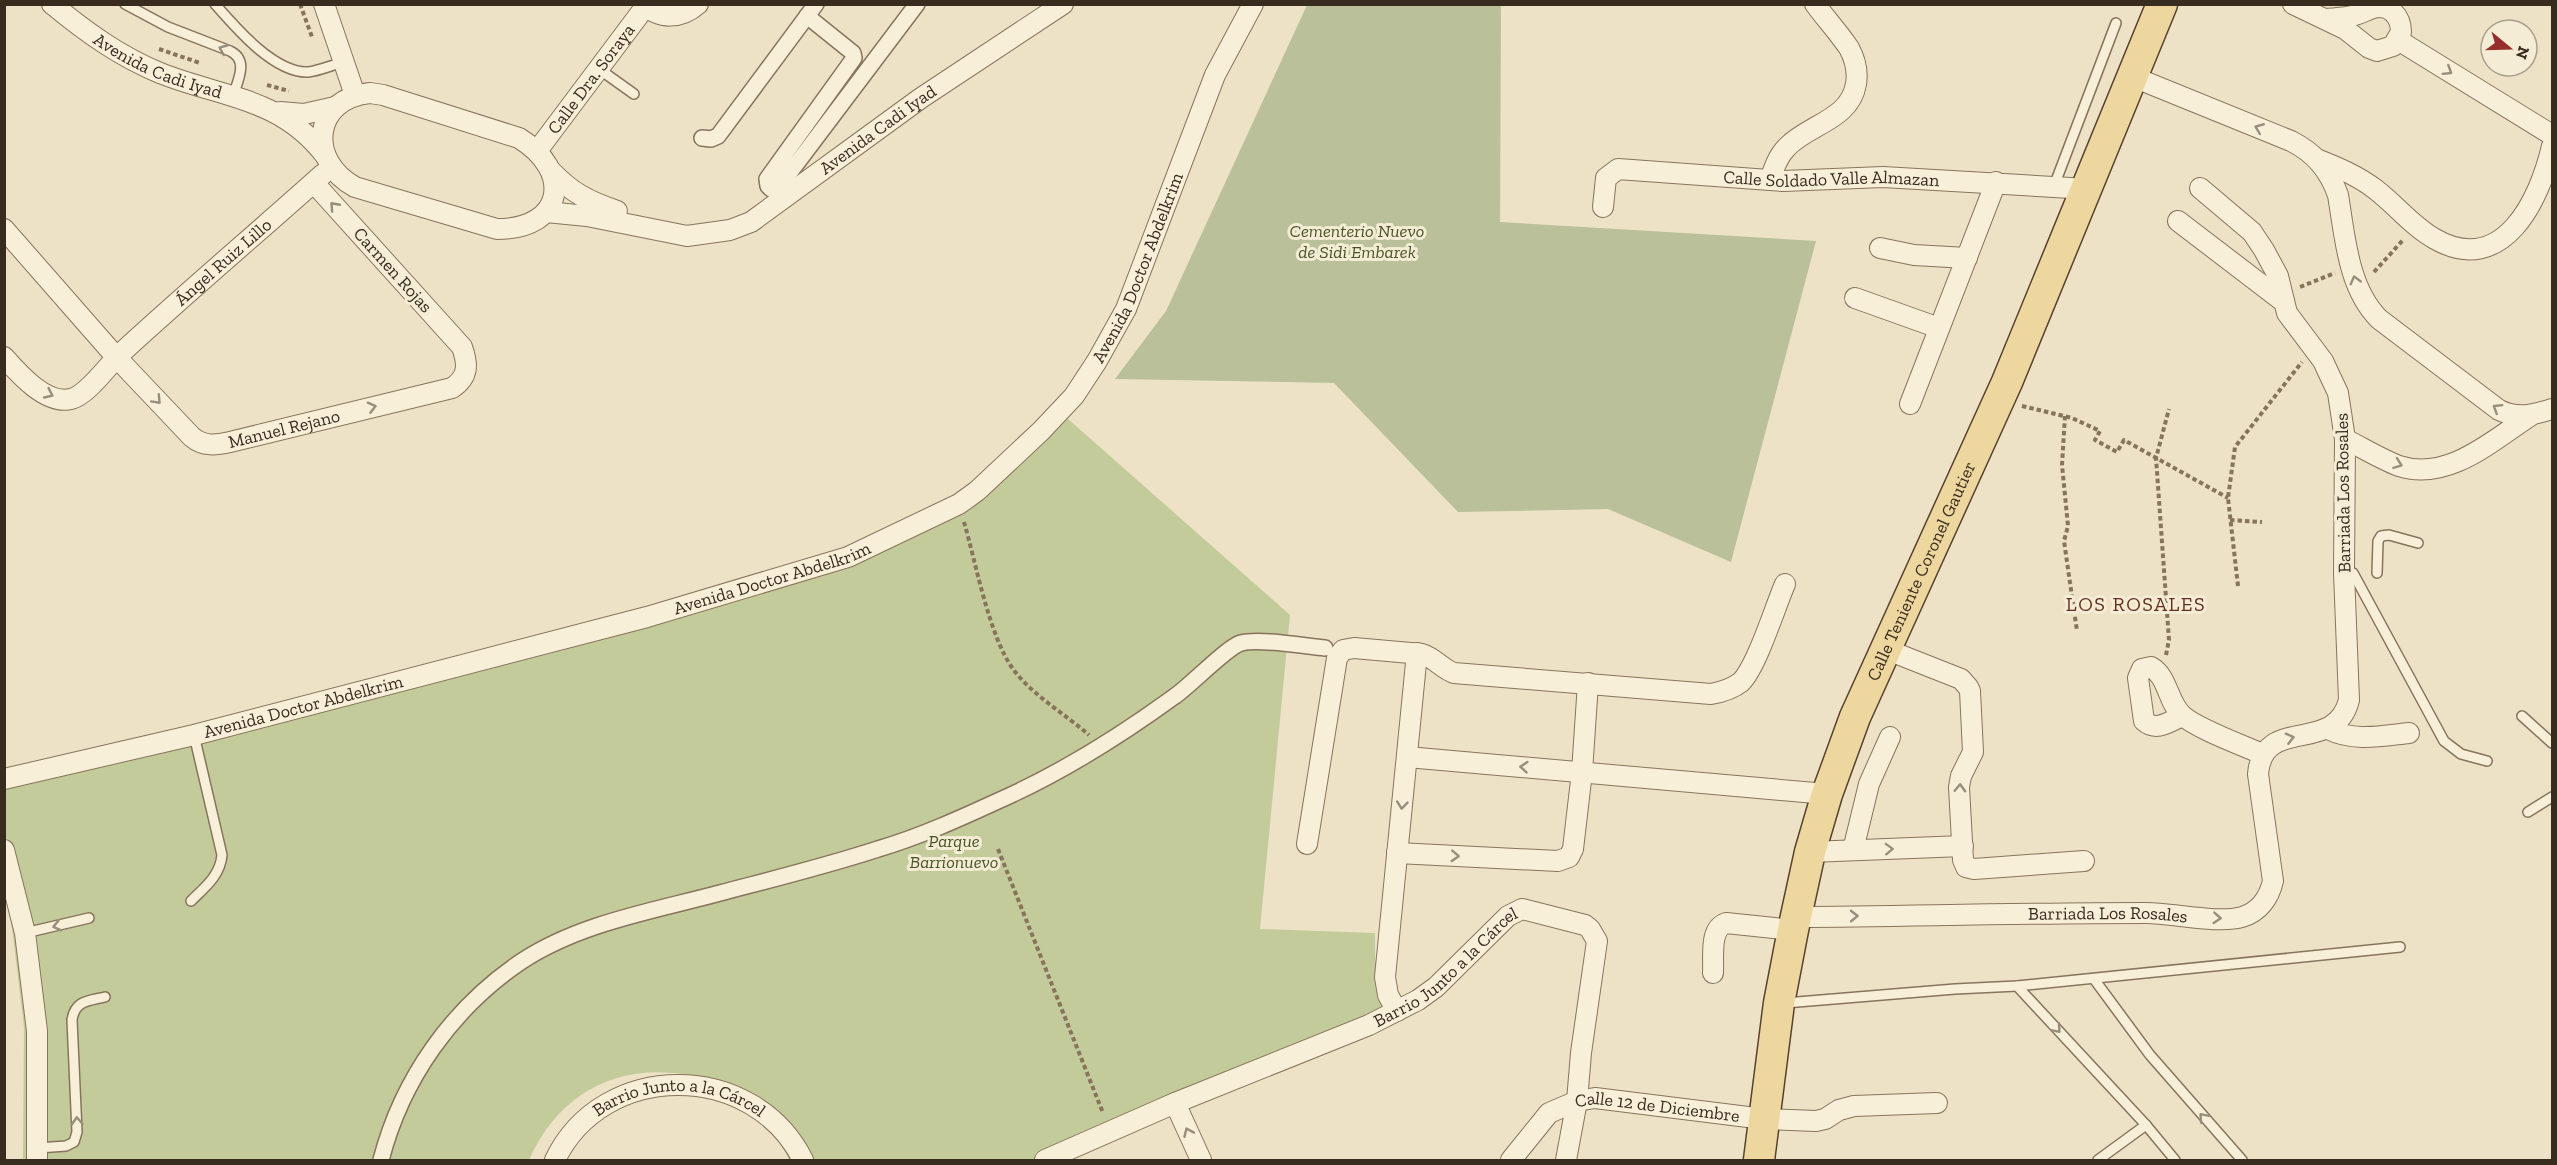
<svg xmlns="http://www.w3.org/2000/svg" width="2557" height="1165" font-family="'Zilla Slab',serif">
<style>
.green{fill:#c4cb9a}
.cemetery{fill:#bac099}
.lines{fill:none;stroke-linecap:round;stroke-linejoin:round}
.service-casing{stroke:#87745c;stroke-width:12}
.pedestrian-casing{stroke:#87745c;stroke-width:18}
.minor-casing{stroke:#87745c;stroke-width:22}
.primary-casing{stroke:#554230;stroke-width:33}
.path{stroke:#87745c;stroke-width:4;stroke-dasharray:4.5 3;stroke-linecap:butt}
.service{stroke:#f8efd9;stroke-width:9}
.pedestrian{stroke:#f8efd9;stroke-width:15}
.minor{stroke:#f8efd9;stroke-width:20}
.primary{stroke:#eed79f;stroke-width:30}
.oneway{stroke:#988e7c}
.labels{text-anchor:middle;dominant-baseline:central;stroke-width:6;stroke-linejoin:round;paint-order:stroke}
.street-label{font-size:18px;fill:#382c1f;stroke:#f4ecd5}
.park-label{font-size:18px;font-style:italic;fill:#485427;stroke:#f4ecd5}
.neighbourhood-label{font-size:20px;letter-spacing:1.5px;fill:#633020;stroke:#f4ecd5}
</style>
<rect width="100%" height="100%" fill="#ede2c6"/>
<!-- green -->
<path class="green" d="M1059,411L1290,615L1260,929L1375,933C1375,968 1373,977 1397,1005L1031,1160H789C781,1143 771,1124 757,1110C740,1091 713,1079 689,1075C617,1062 558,1094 529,1160H23L24,1027L12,928L5,894L4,781L525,649L932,521Z"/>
<!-- cemetery -->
<path class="cemetery" d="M1307,5H1501L1500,222L1816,241L1731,562L1608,509L1458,512L1334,383L1115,379L1166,311Z"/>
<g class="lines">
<!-- service casing -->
<g class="service-casing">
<g id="service">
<path d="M125,4L168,27L230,51C249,60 238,80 233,96"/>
<path d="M215,4C236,28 274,73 308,72C319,71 332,65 344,62"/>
<path d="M599,69L634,94"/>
<path d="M2054,186L2116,23"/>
<path d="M2353,573L2444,741L2461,754L2487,761"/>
<path d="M2377,573L2378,541L2381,536L2389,535L2418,543"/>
<path d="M2522,716L2552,743"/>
<path d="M2528,812L2552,797"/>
<path d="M191,901C205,887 220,876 222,855L194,735"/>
<path d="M25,933L89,918"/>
<path d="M2094,979L2150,1055L2242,1160"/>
<path d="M2017,986L2146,1125L2175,1160"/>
<path d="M1785,1003L1955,989L2017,986L2400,947"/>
<path d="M38,1148L66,1146L74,1142L77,1132L72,1020C75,1000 89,1001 105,997"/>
<path d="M2098,1160L2146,1125"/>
</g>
</g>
<!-- pedestrian casing -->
<g class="pedestrian-casing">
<g id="pedestrian">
<path d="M807,16L853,53L854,58L767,179L768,186L771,189L779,187L917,4"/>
<path d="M702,138L711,139L718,136L816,4"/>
<path d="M381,1160C402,1079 452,1008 522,961C580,923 653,911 720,893C773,879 826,866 878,849C919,837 961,818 1000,800C1061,773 1120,736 1175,696C1191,685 1227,647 1241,643C1259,638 1304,646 1325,648"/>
</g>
</g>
<!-- minor casing -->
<g class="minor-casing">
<g id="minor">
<path id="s1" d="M52,4C86,32 119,56 160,73C223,98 280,97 325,155"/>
<path d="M324,4L355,95"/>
<path d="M643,4C660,20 681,19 698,4"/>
<path d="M2293,4L2345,29L2369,48L2377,51L2393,46L2401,32C2401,17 2390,3 2373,8C2367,10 2362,13 2355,15C2346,18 2336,18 2326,19"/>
<path d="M2398,40L2552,135"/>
<path d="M2131,76L2291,141C2315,153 2329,170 2338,195C2345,237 2348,288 2379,319L2499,410C2518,419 2533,415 2552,409"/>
<path d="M370,93L383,95L519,138C573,171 565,229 497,229L355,187C307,161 312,99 370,93Z"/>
<path d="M280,112L304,114L335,107"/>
<path id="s2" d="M537,151L645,7"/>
<path d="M2319,160C2339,168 2358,176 2375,189C2396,205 2413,227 2435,239C2503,278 2540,199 2552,146"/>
<path d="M551,171C572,193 588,201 617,211"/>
<path d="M1770,180C1774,168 1778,156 1787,147C1809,124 1850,120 1856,84C1858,72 1855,59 1849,48C1839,33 1826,19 1815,4"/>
<path id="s3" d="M1603,207L1606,178L1618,169L1783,181L1883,177L2088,189"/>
<path id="s4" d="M546,212L587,216L687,236L730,230L751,222L921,98L1063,4"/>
<path d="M2178,221L2284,302"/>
<path id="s5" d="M4,229L117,358L192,437C204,447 216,445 230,442L452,388C469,377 468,364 462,347L314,183"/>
<path d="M1880,248L1914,255L1967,258"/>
<path d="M1855,298L1939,328"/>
<path id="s6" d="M4,357C19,374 46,405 71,399C87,395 106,368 118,356C185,294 255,235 323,174"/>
<path d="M1910,404L1996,182"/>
<path d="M2345,439C2363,448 2381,459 2399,466C2448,482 2493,440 2530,416"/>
<path d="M1885,649L1961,679L1968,687L1970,691L1973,752L1961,776L1959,787L1963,860L1966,867L1974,869L2084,861"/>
<path d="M2182,716C2169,722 2156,732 2144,721L2138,678L2142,669L2151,667C2168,676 2168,704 2183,716C2198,729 2242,745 2262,754"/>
<path d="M2328,729C2354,742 2381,736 2409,733"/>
<path d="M1407,757L1827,794"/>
<path id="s7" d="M4,779L194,735L647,617L848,557L959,504L977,491L1041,431L1074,396L1097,361L1126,309L1215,75L1253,4"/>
<path d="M1307,844L1337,658L1343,650L1354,648L1422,654C1435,658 1442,669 1454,673L1711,694C1722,692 1732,689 1741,682C1757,666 1775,607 1785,584"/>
<path d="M4,850L25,933L37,1031V1160"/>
<path d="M1853,850L1869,784L1890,737"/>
<path d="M1810,852L1963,846"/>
<path d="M1397,853L1558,861L1569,857L1573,849L1582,772L1588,683"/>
<path id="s8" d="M1796,917C1913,916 2029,913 2146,913C2173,913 2218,924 2242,917C2259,912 2269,898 2273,881L2258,774C2263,714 2335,756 2349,700L2344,573L2345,439L2338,393L2323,361L2287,313L2278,276L2264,250L2252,232L2200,188"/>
<path d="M1713,973C1714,957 1709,929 1726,923L1793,930"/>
<path d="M1397,1011L1388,995L1385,977L1417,653"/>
<path d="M1175,1103L1201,1160"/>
<path id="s9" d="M555,1160C603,1060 753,1060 803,1160"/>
<path id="s10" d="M1045,1160L1175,1103L1369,1025L1418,1000L1436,987L1508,916L1522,909L1585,925L1590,929L1597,941L1581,1053L1577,1101L1566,1160"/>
<path id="s11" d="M1511,1160L1549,1113L1577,1101L1595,1098L1764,1119L1816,1121L1825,1119L1839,1110L1854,1106L1937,1103"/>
</g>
</g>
<!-- primary casing -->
<g class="primary-casing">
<g id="primary">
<path id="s12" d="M1759,1160L1779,1003L1793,930L1810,852L1827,794L1855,717L2007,382L2162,4"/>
</g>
</g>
<!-- path -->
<g class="path">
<path d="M300,4L312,37"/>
<path d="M159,49L200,63"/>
<path d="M267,85L289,91"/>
<path d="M2374,272L2403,240"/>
<path d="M2300,287L2335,273"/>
<path d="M2022,406L2072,418L2100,431L2095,440L2117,452L2124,440L2228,498"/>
<path d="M2065,416L2062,465L2068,526L2064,541L2077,631"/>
<path d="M2230,520L2262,522"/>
<path d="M964,522C976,563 989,636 1013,669C1032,695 1065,714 1089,735"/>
<path d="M2238,586L2228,498L2235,447L2302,362"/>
<path d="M2166,655L2169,640L2156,458L2169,409"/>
<path d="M998,849L1103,1113"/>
</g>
<!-- service -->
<use href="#service" class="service"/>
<!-- pedestrian -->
<use href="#pedestrian" class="pedestrian"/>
<!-- minor -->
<use href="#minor" class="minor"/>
<!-- primary -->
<use href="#primary" class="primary"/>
</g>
<!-- one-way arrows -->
<defs><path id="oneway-chevron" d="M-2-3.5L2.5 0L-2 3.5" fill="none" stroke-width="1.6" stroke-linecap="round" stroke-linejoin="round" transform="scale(1.5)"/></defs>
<g class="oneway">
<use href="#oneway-chevron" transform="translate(223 49) rotate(-158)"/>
<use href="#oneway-chevron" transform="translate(2448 71) rotate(32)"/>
<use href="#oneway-chevron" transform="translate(2259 128) rotate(-158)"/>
<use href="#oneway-chevron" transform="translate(334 206) rotate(-132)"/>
<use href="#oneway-chevron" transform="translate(2355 280) rotate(-105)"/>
<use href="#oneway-chevron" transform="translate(49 394) rotate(25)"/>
<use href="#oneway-chevron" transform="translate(157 400) rotate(47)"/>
<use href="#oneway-chevron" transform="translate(372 407) rotate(-14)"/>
<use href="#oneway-chevron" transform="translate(2497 408) rotate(-148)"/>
<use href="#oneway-chevron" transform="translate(2398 464) rotate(20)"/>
<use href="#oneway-chevron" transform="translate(2290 738) rotate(-14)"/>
<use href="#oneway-chevron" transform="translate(1524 767) rotate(-175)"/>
<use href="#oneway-chevron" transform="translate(1960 788) rotate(-88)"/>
<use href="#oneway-chevron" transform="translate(1402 805) rotate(96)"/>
<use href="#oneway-chevron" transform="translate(1889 849) rotate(-2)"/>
<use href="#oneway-chevron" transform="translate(1455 856) rotate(3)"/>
<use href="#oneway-chevron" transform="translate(1854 916) rotate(-1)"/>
<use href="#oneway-chevron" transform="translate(2217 918) rotate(4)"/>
<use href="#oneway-chevron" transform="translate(57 926) rotate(167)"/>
<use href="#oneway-chevron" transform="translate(2057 1029) rotate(49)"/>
<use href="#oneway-chevron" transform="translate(2203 1117) rotate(-131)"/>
<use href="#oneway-chevron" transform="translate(77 1121) rotate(-93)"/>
<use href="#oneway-chevron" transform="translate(1188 1132) rotate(-114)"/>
</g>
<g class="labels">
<!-- street labels -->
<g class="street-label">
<text stroke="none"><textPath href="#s1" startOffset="124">Avenida Cadi Iyad</textPath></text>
<text stroke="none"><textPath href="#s2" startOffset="90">Calle Dra. Soraya</textPath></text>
<text stroke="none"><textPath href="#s4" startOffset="366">Avenida Cadi Iyad</textPath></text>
<text stroke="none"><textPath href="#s3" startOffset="258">Calle Soldado Valle Almazan</textPath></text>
<text stroke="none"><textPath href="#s6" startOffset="288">Ángel Ruiz Lillo</textPath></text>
<text stroke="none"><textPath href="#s7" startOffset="1298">Avenida Doctor Abdelkrim</textPath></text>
<text transform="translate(393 270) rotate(48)">Carmen Rojas</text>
<text stroke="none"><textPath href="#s5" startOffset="376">Manuel Rejano</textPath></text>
<text transform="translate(2343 493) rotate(-91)">Barriada Los Rosales</text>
<text stroke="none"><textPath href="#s12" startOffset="615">Calle Teniente Coronel Gautier</textPath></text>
<text stroke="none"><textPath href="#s7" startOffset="794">Avenida Doctor Abdelkrim</textPath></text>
<text stroke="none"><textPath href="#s7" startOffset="308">Avenida Doctor Abdelkrim</textPath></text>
<text stroke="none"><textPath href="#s8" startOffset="312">Barriada Los Rosales</textPath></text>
<text stroke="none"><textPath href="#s10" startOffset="448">Barrio Junto a la Cárcel</textPath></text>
<text stroke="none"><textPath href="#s11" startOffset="172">Calle 12 de Diciembre</textPath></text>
<text stroke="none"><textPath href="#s9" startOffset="153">Barrio Junto a la Cárcel</textPath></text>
</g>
<!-- park labels -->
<g class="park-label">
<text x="1357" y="231">Cementerio Nuevo<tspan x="1357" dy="21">de Sidi Embarek</tspan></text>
<text x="954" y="841">Parque<tspan x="954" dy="21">Barrionuevo</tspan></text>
</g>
<!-- neighbourhood labels -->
<g class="neighbourhood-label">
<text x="2136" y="604">LOS ROSALES</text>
</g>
</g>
<!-- border -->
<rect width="2557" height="1165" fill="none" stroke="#382c1f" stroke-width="12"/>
<!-- north arrow -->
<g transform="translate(2509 48) rotate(109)"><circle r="28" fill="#f4ecd5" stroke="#a99f8c" stroke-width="1.5"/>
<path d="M0-4.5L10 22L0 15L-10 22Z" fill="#942f2e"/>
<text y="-9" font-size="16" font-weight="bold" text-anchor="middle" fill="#382c1f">N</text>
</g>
</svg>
